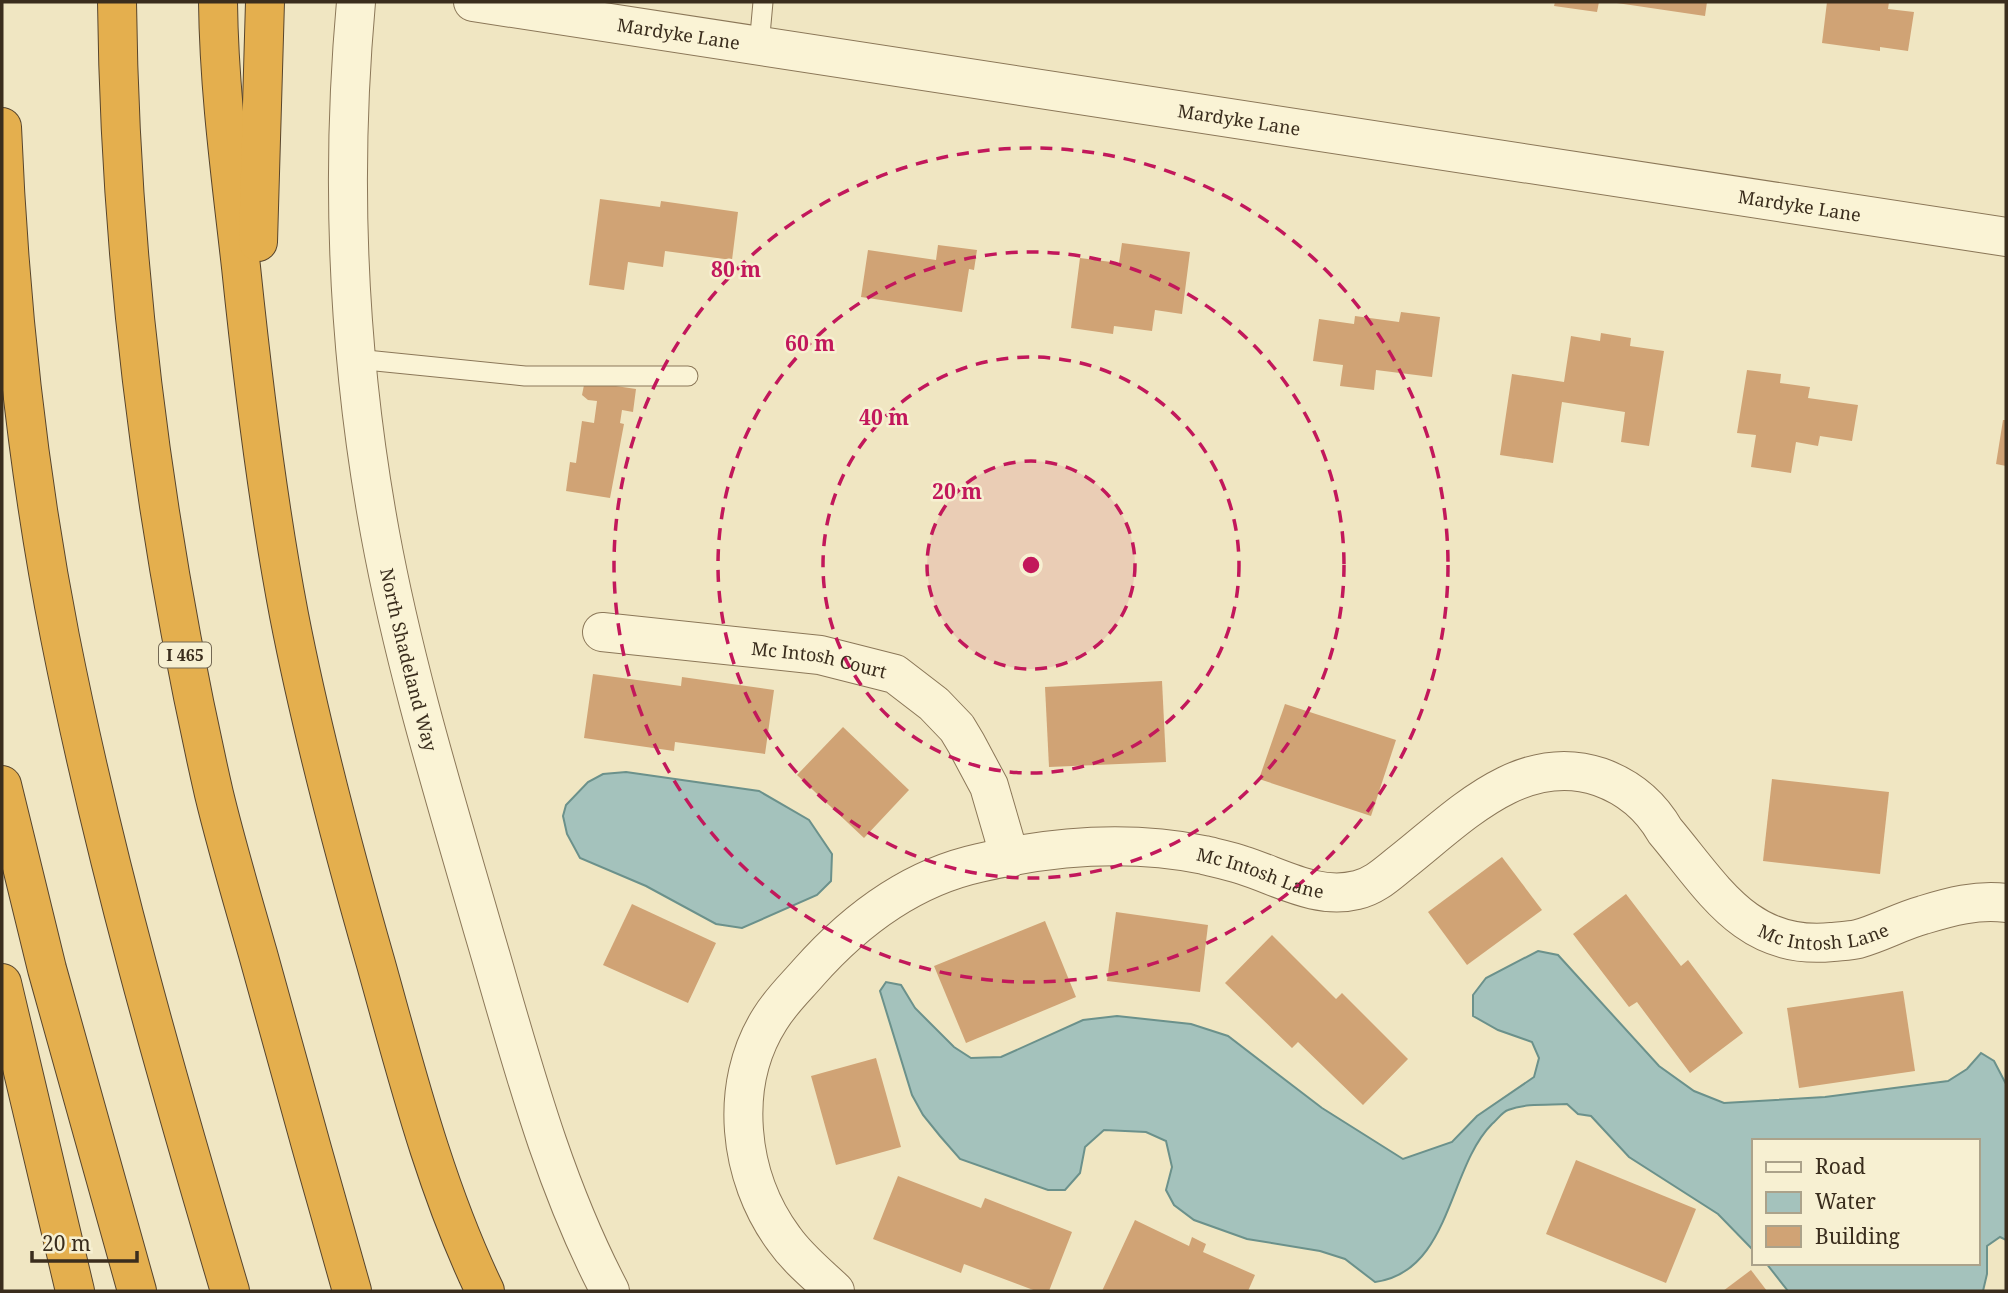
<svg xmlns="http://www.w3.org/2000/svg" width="2008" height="1293" font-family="'Noto Serif',serif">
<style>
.water{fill:#a4c2bc;stroke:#6b918b;stroke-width:2}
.building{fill:#d0a375}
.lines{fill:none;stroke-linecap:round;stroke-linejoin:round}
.service-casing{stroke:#8b7758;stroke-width:21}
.minor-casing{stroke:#8b7758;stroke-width:40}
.motorway-casing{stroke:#58452c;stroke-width:40}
.service{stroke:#faf3d5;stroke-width:19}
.minor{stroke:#faf3d5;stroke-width:38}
.motorway{stroke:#e4af4e;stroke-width:38}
.ring{fill:none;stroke:#c2185b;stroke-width:3.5;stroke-dasharray:12 9}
.labels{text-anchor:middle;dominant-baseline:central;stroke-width:5;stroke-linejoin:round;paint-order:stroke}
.shield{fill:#f7f0d2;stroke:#736853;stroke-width:2}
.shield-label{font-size:16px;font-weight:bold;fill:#3a2d1d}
.street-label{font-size:18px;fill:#3a2d1d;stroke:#f7f0d2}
.centre{fill:#c2185b;stroke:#f7f0d2;stroke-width:3.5}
.ring-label{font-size:21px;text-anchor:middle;font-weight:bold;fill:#c2185b;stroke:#f7f0d2;stroke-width:5;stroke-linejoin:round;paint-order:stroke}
</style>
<rect width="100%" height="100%" fill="#f0e6c2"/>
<!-- water -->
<g class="water">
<path d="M626,772L759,791L809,820L832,854L831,881L817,895L742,928L716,924L646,886L580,858L567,834L563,816L566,805L588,782L603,774Z"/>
<path d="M1538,951L1558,955L1659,1066L1694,1091L1724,1103L1825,1097L1948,1081L1967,1069L1981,1053L1994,1061L2006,1084V1240L2000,1237L1987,1246V1274L1983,1291H1788L1766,1263H1978V1141H1754V1251L1718,1214L1629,1157L1591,1116L1578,1114L1567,1104C1549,1105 1526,1103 1508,1110C1502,1112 1497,1120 1492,1124C1448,1168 1451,1272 1375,1282L1345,1259L1320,1251L1247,1239L1194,1220L1174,1205L1166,1190L1172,1167L1166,1141L1146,1132L1104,1130L1085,1147L1080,1173L1065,1190H1048L960,1159L940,1136L923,1115L912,1095L880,991L886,982L901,985L915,1008L954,1047L971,1058L1001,1057L1083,1020L1117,1016L1191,1024L1228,1036L1322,1108L1403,1159L1452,1142L1477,1116L1534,1077L1539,1058L1532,1042L1498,1030L1473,1016V995L1486,978Z"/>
</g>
<!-- building -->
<g class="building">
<path d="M1555,2H1599L1597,12L1554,6Z"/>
<path d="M1610,2H1707L1705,16Z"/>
<path d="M1827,2H1889L1888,9L1914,12L1908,51L1880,47V51L1822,43Z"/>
<path d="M600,199L660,207L661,201L738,212L732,260L665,251L663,267L628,262L624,290L589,285Z"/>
<path d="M1122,243L1190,252L1182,314L1155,310L1152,331L1114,326L1113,334L1071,328L1080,258L1119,263Z"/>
<path d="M938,245L977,250L974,270L969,269L962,312L861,297L868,250L936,260Z"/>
<path d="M1401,312L1440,317L1432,377L1376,370L1374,390L1340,386L1343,365L1313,361L1319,319L1354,324L1355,316L1399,322Z"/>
<path d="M1601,333L1631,338L1630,346L1664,351L1649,446L1621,442L1625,412L1562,402L1553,463L1500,455L1512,374L1564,382L1571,336L1600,341Z"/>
<path d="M1747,370L1781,374L1780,383L1810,387L1808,398L1858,405L1852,441L1820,436L1818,446L1796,442L1791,473L1751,467L1756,435L1737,433Z"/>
<path d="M589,382L636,389L633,412L622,410L620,423L624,424L610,498L566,491L570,462L576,463L582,421L594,423L597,401L588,400L582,395L584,385Z"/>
<path d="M2003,420H2006V466L1996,464Z"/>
<path d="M593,674L681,686L682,677L774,690L765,754L675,742L674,751L584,738Z"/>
<path d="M1162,681L1166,762L1049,767L1045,687Z"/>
<path d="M1285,704L1396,740L1371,816L1259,779Z"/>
<path d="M843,727L909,790L864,838L797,775Z"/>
<path d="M1772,779L1889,792L1880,874L1763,861Z"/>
<path d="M1502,857L1542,910L1467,965L1428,912Z"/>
<path d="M1626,894L1681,966L1688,960L1743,1033L1690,1073L1637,1002L1629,1007L1573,934Z"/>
<path d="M632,904L716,943L688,1003L603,965Z"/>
<path d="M1116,912L1208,925L1200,992L1107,981Z"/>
<path d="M1045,921L1076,997L966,1043L934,966Z"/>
<path d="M1272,935L1336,999L1342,993L1408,1059L1363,1105L1298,1042L1292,1048L1225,983Z"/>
<path d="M1903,991L1915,1071L1799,1088L1787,1008Z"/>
<path d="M876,1058L901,1147L836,1165L811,1076Z"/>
<path d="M1576,1160L1696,1209L1666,1283L1546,1234Z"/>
<path d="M898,1176L981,1208L985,1198L1072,1232L1049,1291H1036L964,1264L961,1273L873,1239Z"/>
<path d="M1135,1220L1189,1246L1192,1237L1206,1244L1203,1252L1255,1275L1248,1291H1102Z"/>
<path d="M1751,1270L1767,1291H1723Z"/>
</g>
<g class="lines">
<!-- service casing -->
<g class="service-casing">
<g id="service">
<path d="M759,46L763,2"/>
<path d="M356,359L525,376H688"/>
</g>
</g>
<!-- minor casing -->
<g class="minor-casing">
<g id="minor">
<path id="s1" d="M356,2C340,179 348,358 380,533C405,669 446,801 484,933C520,1055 551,1179 610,1291"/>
<path id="s2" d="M473,2L2006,237"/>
<path id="s3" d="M602,632L820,655L895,674L934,704L957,728L966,743L989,786L1010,858"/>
<path id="s4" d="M835,1291C817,1274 798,1259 784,1239C738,1177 728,1085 770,1019C781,1001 795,988 808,973C854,921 911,878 979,863C1052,846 1130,840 1204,855C1216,858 1231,861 1242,865C1280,877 1317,900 1357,890C1375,886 1388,873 1402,862C1458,818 1521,750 1600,777C1628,787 1650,805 1665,831C1713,888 1747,951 1832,942C1840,941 1850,941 1858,939C1880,933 1901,921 1923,915C1949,907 1978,899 2006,903"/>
</g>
</g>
<!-- motorway casing -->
<g class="motorway-casing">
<g id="motorway">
<path d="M117,2C120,268 155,535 214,794C227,848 243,901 258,954C289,1066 320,1179 352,1291"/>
<path d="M218,2C219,91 231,178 241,267C253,383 267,500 289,615C312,733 343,849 376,964C407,1075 435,1187 485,1291"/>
<path d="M2,127C9,297 27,469 60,637C104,859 166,1075 230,1291"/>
<path d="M258,242L265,2"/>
<path d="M2,785L47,969L137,1291"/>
<path d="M2,983L75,1291"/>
</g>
</g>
<!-- service -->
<use href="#service" class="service"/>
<!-- minor -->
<use href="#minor" class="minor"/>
<!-- motorway -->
<use href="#motorway" class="motorway"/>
</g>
<!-- distance rings -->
<circle cx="1031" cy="565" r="104" fill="#c2185b" fill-opacity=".12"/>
<g class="ring">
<circle cx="1031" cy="565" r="104"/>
<circle cx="1031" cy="565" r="208"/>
<circle cx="1031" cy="565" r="313"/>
<circle cx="1031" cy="565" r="417"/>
</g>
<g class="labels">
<!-- shield labels -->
<rect class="shield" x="159" y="642.5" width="52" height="25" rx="5"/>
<g class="shield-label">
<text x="185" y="655">I 465</text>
</g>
<!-- street labels -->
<g class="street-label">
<text stroke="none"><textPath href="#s2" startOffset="208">Mardyke Lane</textPath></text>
<text stroke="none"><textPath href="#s2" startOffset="775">Mardyke Lane</textPath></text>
<text stroke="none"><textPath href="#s2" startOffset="1342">Mardyke Lane</textPath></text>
<text stroke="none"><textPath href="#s1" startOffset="663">North Shadeland Way</textPath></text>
<text stroke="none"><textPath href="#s3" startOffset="219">Mc Intosh Court</textPath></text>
<text stroke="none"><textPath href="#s4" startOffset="859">Mc Intosh Lane</textPath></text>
<text stroke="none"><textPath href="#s4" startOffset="1528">Mc Intosh Lane</textPath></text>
</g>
</g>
<circle cx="1031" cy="565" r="10" class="centre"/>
<g class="ring-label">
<text x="736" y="277">80 m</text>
<text x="810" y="351">60 m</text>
<text x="884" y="425">40 m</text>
<text x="957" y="499">20 m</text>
</g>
<!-- border -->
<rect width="2008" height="1293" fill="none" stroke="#3a2d1d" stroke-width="7"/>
<!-- legend -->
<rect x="1752" y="1139" width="228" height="126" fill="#f7f0d2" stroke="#aba28a" stroke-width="2"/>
<rect x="1766" y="1162" width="35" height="10" fill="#faf3d5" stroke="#aba28a" stroke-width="2"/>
<text x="1815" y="1174" font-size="21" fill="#3a2d1d">Road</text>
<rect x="1766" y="1192" width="35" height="21" fill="#a4c2bc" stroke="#aba28a" stroke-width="2"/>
<text x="1815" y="1209" font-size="21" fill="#3a2d1d">Water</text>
<rect x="1766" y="1226" width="35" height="21" fill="#d0a375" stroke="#aba28a" stroke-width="2"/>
<text x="1815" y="1244" font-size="21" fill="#3a2d1d">Building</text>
<!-- scale -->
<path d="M32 1251v10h105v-10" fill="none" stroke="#3a2d1d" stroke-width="3.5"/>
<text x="42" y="1251" font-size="21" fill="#3a2d1d" stroke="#f7f0d2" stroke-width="5" paint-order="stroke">20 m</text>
</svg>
